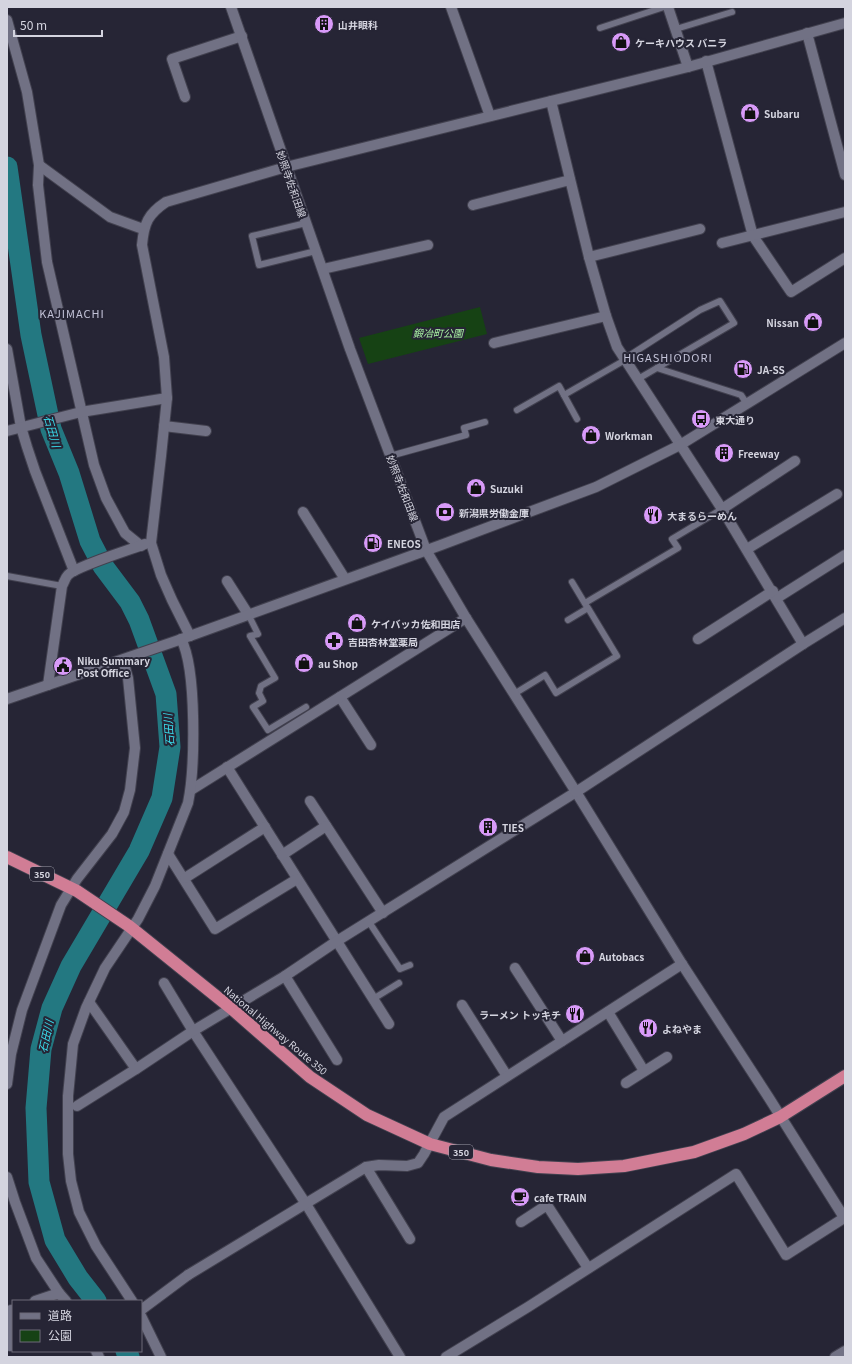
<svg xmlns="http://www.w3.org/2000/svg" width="852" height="1364" font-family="Georgia,'Noto Sans JP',serif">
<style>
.green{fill:#164214}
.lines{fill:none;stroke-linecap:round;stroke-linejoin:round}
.river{stroke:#237881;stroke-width:21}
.lane-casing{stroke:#42414f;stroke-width:8}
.street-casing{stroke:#42414f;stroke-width:12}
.secondary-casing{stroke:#42414f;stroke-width:12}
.highway-casing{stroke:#42414f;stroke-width:14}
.lane{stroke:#717184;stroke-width:6}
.street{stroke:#717184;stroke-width:10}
.secondary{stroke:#717184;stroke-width:10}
.highway{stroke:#d17d95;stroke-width:12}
.labels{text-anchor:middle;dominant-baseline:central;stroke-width:4;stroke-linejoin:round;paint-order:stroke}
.shield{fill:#262535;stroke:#a0a0ac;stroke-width:1}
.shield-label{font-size:9px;font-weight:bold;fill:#d4d4df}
.poi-label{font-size:10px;font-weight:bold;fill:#d4d4df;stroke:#262535;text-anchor:start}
.street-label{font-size:10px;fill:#d4d4df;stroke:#262535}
.park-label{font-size:10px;font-style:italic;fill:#a9f2a3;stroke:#262535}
.neighbourhood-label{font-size:11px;letter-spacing:1px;fill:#c3c3d8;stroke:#262535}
.water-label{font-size:11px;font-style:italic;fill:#3adcec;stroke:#262535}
</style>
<rect width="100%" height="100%" fill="#262535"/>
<!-- green -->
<path class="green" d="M480,307L487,334L368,364L359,338Z"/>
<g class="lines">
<!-- river -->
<g class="river">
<path d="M7,167L31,335L51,429L69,473L90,541L103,566L130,602L139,620L166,694L170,747L162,798L139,851L71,966L52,1008L41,1049L36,1108L39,1182L55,1240L78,1278L96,1301"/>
<path d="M126,1351L129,1357"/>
</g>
<!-- lane casing -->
<g class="lane-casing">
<g id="lane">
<path d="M600,28L664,7"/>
<path d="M676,29L732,12"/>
<path d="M306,223L252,236L259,265L316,251"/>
<path d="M624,359L700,310L720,301L734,323L638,379"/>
<path d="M657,368L741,395L747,404"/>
<path d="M564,395L625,360"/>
<path d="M517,410L559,386L577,419"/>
<path d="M390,456L466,435L464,428L485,422"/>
<path d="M7,576L62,586"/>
<path d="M572,582L587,607"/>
<path d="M585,603L678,548L672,539L722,509"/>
<path d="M248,614L258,634L250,636L275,678L261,686L259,693L263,701L253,707L268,730L306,707"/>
<path d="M514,694L545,675L556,693L617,656L588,608L568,620"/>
<path d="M369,922L400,969L410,965"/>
<path d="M373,999L399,983"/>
</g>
</g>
<!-- street casing -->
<g class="street-casing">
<g id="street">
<path d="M451,7L490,116"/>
<path d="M668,7L688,67"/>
<path d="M7,20L27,92L39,165L38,185L47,262L94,465L106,498L125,533L141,546"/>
<path d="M807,33L845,175"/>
<path d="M706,61L753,236L791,292L845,258"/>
<path d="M185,97L172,59L242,36"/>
<path d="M551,101L589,257L606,316L617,347L722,509L803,644"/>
<path d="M39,165L110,217L143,229"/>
<path d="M473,205L570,180"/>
<path d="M722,243L845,212"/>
<path d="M589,257L700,229"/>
<path d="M323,269L428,245"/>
<path d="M494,343L606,316"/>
<path d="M7,349L21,427L27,447L35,471L74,571"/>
<path d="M164,426L206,431"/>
<path d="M7,431L81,412L167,398"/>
<path d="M722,509L795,461"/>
<path d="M303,512L345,579"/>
<path d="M747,549L837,494"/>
<path d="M227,581L248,614"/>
<path d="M777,598L845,555"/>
<path d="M190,636L172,600L161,575L151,543L161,456L167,398L164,357L142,245C144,223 148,214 166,202L286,167"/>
<path d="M698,639L773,591"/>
<path d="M48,685L62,586C64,583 65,578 68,575C75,567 132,549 145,544"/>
<path d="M340,697L371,745"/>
<path d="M227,767L389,1024"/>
<path d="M191,790L466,618"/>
<path d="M310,801L383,913"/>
<path d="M168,854L215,929L297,879"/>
<path d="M282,855L326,826"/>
<path d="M185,878L265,827"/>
<path d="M515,968L562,1041"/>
<path d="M285,976L337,1060"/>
<path d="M164,983L193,1031L306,1204L400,1357"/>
<path d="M89,1002L136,1069"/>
<path d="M462,1005L507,1076"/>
<path d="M608,1012L644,1071"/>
<path d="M626,1083L667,1057"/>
<path d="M7,1084L11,1054L22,1010L61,905L77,879L112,834L124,812L130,790L135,748L128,678L123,660"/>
<path d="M77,1106L136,1069L193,1031L285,976L337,941L576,792"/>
<path d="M366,1167L410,1239"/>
<path d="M7,1177L15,1202L36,1258L59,1293"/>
<path d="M521,1222L547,1205L588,1268"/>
<path d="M35,1301L59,1293L66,1301"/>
<path d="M132,1301L96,1246L79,1212L71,1181L68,1154V1096L73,1044L86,1008L105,968L138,919L155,886L188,803C195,769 197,669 181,639"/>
<path d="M141,1310L188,1275"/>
<path d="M141,1316L161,1357"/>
<path d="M10,1346L11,1310"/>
<path d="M96,1351L99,1357"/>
<path d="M446,1357L528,1307L736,1174L786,1255L844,1218"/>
<path d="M835,1357L845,1351"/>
</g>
</g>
<!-- secondary casing -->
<g class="secondary-casing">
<g id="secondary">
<path d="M231,7L350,349L426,550L466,618L576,792L682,964L769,1098L845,1219"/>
<path d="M286,167L688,67L845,23"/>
<path d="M7,699L176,641L441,545L596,487L680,445L845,343"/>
<path d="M576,792L803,644L845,618"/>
<path d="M188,1275L366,1167L379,1165L407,1166L418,1163L424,1154L444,1117L682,964"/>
</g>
</g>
<!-- highway casing -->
<g class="highway-casing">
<path id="highway" d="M7,857L77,891L129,926L232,1009L310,1077L367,1115L430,1144L491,1160L538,1167L578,1169L624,1166L694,1152L744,1134L780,1117L845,1076"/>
</g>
<!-- lane -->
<use href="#lane" class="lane"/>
<!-- street -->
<use href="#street" class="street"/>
<!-- secondary -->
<use href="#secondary" class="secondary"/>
<!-- highway -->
<use href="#highway" class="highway"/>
</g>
<!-- icons -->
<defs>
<g id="building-disc" transform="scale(1)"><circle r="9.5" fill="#d89af8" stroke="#262535"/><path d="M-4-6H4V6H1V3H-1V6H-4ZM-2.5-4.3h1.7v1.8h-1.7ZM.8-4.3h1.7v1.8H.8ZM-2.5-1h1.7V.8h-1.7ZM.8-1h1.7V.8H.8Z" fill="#111"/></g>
<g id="shop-disc" transform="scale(1)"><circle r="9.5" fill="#d89af8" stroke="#262535"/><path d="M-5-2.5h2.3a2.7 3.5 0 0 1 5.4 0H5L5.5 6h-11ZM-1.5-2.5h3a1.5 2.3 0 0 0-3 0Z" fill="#111"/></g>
<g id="fuel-disc" transform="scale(1)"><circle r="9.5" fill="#d89af8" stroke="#262535"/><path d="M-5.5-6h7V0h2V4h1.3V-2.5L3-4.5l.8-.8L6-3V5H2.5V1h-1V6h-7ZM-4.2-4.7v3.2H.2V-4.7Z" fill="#111"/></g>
<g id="bus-disc" transform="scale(1)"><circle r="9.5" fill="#d89af8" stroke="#262535"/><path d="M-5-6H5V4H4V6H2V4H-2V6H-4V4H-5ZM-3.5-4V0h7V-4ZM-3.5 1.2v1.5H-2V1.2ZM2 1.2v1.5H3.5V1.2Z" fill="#111"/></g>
<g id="bank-disc" transform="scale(1)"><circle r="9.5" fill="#d89af8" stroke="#262535"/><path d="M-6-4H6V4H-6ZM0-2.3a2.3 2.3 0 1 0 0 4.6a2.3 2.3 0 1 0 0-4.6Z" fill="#111"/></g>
<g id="restaurant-disc" transform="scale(1)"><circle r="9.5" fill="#d89af8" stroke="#262535"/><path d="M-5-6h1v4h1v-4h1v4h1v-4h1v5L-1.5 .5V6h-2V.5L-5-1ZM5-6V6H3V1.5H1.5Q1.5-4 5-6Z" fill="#111"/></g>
<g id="pharmacy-disc" transform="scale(1)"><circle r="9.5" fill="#d89af8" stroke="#262535"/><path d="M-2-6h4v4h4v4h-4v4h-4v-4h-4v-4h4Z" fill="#111"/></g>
<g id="civic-disc" transform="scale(1)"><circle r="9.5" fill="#d89af8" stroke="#262535"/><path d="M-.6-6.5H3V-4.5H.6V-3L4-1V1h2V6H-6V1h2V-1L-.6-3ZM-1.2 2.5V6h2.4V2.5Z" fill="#111"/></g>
<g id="cafe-disc" transform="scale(1)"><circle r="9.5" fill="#d89af8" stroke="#262535"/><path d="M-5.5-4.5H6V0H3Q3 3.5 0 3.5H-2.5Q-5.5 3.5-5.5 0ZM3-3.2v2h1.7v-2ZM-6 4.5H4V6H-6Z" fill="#111"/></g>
</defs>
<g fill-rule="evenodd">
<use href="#building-disc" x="324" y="24"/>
<use href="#shop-disc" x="621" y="42"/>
<use href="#shop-disc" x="750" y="113"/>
<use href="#shop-disc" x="813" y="322"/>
<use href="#fuel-disc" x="743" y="369"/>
<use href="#bus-disc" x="701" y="419"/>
<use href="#shop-disc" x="591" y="435"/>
<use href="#building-disc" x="724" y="453"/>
<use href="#shop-disc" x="476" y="488"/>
<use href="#bank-disc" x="445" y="512"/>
<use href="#restaurant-disc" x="653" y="515"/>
<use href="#fuel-disc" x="373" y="543"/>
<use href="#shop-disc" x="357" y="623"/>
<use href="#pharmacy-disc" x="334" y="641"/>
<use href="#shop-disc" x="304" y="663"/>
<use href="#civic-disc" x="63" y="666"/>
<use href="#building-disc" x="488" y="827"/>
<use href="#shop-disc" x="585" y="956"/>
<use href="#restaurant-disc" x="575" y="1014"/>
<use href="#restaurant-disc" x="648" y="1028"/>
<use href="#cafe-disc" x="520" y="1197"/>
</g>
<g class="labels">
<!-- shield labels -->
<g class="shield">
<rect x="30" y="867" width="24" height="14" rx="3"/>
<rect x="449" y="1145" width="24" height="14" rx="3"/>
</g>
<g class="shield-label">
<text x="42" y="874">350</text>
<text x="461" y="1152">350</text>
</g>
<!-- poi labels -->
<g class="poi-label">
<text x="338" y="24">山井眼科</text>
<text x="635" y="42">ケーキハウス バニラ</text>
<text x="764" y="113">Subaru</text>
<text x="799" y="322" text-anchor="end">Nissan</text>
<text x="757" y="369">JA-SS</text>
<text x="715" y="419">東大通り</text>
<text x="605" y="435">Workman</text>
<text x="738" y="453">Freeway</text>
<text x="490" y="488">Suzuki</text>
<text x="459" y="512">新潟県労働金庫</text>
<text x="667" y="515">大まるらーめん</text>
<text x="387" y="543">ENEOS</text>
<text x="371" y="623">ケイバッカ佐和田店</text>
<text x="348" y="641">吉田杏林堂薬局</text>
<text x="77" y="660">Niku Summary<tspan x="77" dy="12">Post Office</tspan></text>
<text x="318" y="663">au Shop</text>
<text x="502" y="827">TIES</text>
<text x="599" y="956">Autobacs</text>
<text x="561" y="1014" text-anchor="end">ラーメン トッキチ</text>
<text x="662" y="1028">よねやま</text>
<text x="534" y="1197">cafe TRAIN</text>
</g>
<!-- street labels -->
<g class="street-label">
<text transform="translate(292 184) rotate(71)">妙照寺佐和田線</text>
<text transform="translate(403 488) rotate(69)">妙照寺佐和田線</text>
<text transform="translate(276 1030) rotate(40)">National Highway Route 350</text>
</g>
<!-- park labels -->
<g class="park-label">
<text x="438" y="332">鍛冶町公園</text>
</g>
<!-- neighbourhood labels -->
<g class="neighbourhood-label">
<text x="72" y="313">KAJIMACHI</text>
<text x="668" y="357">HIGASHIODORI</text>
</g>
<!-- water labels -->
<g class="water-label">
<text transform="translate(53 431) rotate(74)">石田川</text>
<text transform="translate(168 730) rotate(-94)">石田川</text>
<text transform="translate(45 1036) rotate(-77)">石田川</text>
</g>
</g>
<!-- border -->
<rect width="852" height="1364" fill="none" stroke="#d4d4df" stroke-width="16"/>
<!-- legend -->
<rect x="12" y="1300" width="130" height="52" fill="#262535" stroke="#6c6b79"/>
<rect x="20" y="1313" width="20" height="6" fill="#717184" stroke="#6c6b79"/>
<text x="48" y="1320" font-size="12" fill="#d4d4df">道路</text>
<rect x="20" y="1330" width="20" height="12" fill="#164214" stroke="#6c6b79"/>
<text x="48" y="1340" font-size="12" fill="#d4d4df">公園</text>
<!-- scale -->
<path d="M14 30v6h88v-6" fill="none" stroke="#d4d4df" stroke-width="2"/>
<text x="20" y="30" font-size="12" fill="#d4d4df" stroke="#262535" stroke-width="3" paint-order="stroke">50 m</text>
</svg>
